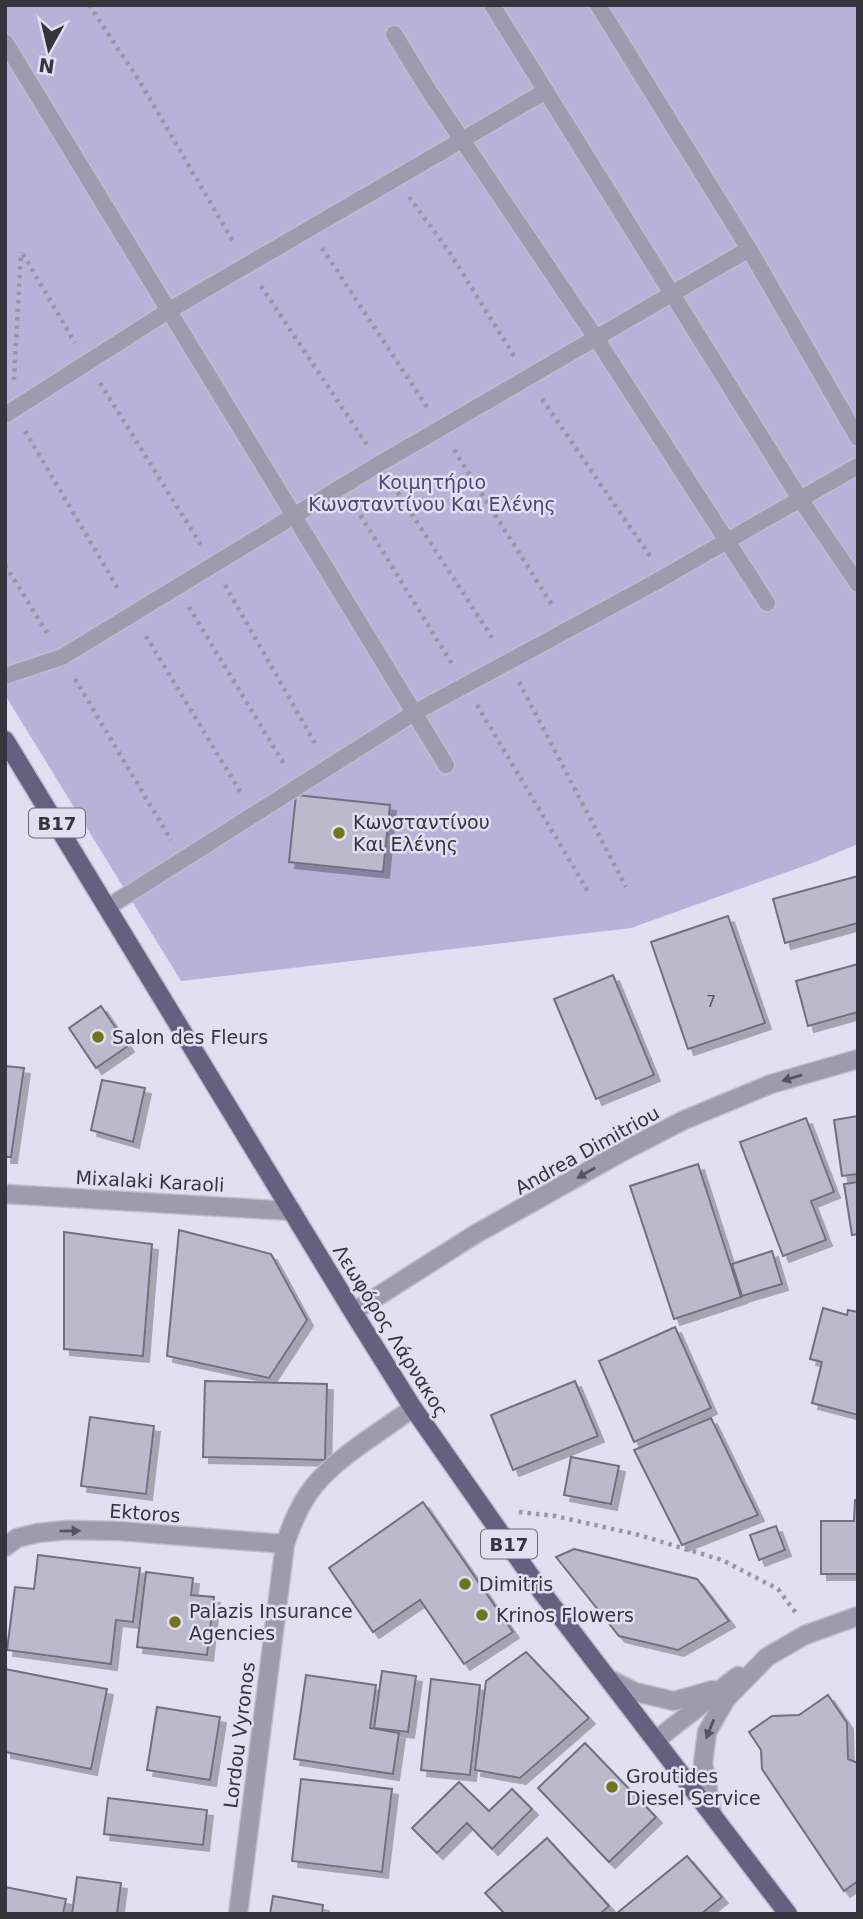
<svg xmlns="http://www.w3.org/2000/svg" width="863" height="1919" font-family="'DejaVu Sans',sans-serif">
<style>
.green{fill:#b8b2d8}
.building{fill:#bbb9cb;stroke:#726f80;stroke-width:2;filter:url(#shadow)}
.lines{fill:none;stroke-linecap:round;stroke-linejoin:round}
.service-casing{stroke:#c0bdce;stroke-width:19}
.minor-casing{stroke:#c0bdce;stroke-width:21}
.tertiary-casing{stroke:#c0bdce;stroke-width:21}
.primary-casing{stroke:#c0bdce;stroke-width:21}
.path{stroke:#9896a4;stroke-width:4.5;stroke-dasharray:3.5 5;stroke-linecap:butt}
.service{stroke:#9d9bad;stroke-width:16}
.minor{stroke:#9d9bad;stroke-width:18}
.tertiary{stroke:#9d9bad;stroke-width:18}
.primary{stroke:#656080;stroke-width:18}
.oneway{fill:#55545f}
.poi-dot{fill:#70741b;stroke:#e2dff2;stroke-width:2.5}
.labels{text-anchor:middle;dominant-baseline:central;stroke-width:5;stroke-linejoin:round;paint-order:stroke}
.number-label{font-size:16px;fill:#575660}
.shield{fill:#e2dff2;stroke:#6a6873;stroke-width:2}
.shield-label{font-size:18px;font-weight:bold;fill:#36353d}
.park-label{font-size:19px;fill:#4f437a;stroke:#e2dff2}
.poi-label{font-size:19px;fill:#36353d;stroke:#e2dff2;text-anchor:start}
.street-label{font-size:19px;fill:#36353d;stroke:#e2dff2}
</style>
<defs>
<filter id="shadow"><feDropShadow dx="6" dy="6" stdDeviation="0" flood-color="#0004"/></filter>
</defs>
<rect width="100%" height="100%" fill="#e2dff2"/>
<!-- green -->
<path class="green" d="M5,5H858V844L815,862L631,928L181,981L5,695Z"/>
<!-- building -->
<g class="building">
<path d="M296,795L390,805L383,872L289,862Z"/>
<path d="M858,876V923L785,943L773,899Z"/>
<path d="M728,916L765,1023L688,1049L651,942Z"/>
<path d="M858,964V1012L808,1026L796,981Z"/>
<path d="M613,975L654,1075L596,1099L554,999Z"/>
<path d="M101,1006L128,1046L96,1068L69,1028Z"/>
<path d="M5,1066L24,1068L11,1157H5Z"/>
<path d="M102,1080L145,1088L133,1142L91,1130Z"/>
<path d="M858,1116V1174L842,1176L834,1120Z"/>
<path d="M806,1118L834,1192L811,1201L826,1240L783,1256L740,1142Z"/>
<path d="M698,1164L741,1297L674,1319L630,1186Z"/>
<path d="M858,1182V1234L852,1235L844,1184Z"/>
<path d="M179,1230L271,1254L307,1320L269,1378L167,1356Z"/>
<path d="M64,1232L152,1244L143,1356L64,1349Z"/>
<path d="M772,1251L782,1284L742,1296L732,1264Z"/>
<path d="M823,1308L847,1315L848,1310L858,1312V1415L812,1403L822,1362L810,1359Z"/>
<path d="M675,1327L711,1408L634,1442L599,1361Z"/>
<path d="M205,1381L327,1384L325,1460L203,1457Z"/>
<path d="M575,1381L598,1436L513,1470L491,1415Z"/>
<path d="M90,1417L154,1426L146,1494L81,1486Z"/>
<path d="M711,1418L758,1515L682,1545L634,1450Z"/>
<path d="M571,1457L619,1466L611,1504L564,1495Z"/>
<path d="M855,1500H858V1574H821V1521H854Z"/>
<path d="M423,1502L513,1632L464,1664L420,1600L373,1632L329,1568Z"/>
<path d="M776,1526L785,1550L759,1560L750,1535Z"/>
<path d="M574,1549L697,1579L729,1621L678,1650L619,1636L556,1557Z"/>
<path d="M38,1555L140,1568L133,1622L116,1620L111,1664L7,1650L15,1587L34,1589Z"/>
<path d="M146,1572L193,1578L191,1595L214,1597L207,1655L137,1647Z"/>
<path d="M526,1652L589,1718L520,1778L475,1770L486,1681Z"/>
<path d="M5,1669L107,1689L91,1769L5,1752Z"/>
<path d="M382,1671L416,1676L408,1732L374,1728Z"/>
<path d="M306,1675L376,1685L370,1728L399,1733L393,1774L294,1759Z"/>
<path d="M431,1679L480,1685L470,1775L421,1770Z"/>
<path d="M828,1695L847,1723L848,1759L858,1763V1881L844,1891L762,1769L761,1750L749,1732L772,1716L799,1715Z"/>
<path d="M157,1707L220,1717L210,1780L147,1770Z"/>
<path d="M585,1743L656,1817L609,1862L538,1788Z"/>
<path d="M301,1779L392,1789L382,1872L292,1861Z"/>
<path d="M459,1782L489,1811L512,1789L532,1809L492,1849L467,1823L437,1853L412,1828Z"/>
<path d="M108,1798L207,1810L203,1845L104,1834Z"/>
<path d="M547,1838L609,1906L600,1914H505L485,1893Z"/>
<path d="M687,1856L722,1897L701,1914H616Z"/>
<path d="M77,1877L121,1883L117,1914H72Z"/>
<path d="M5,1887L66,1899L63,1914H5Z"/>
<path d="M273,1896L323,1905L322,1914H270Z"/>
</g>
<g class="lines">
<!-- service casing -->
<g class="service-casing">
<g id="service">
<path d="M492,5L800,499L858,584"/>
<path d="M598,5L749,249L858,438"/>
<path d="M394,34L429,91L596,338L767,603"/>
<path d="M5,42L446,765"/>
<path d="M5,415L168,311L546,91"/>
<path d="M5,676L62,657L379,464L749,249"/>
<path d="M108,907L414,713L652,584L858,466"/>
</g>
</g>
<!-- minor casing -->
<g class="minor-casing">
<g id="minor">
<path d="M5,1194L292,1211"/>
<path d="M353,1312L474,1235L620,1153L684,1120L771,1084L858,1059"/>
<path d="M5,1547L17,1538L38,1533L67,1530L119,1531L285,1544"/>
<path d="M607,1678L635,1692L674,1701L713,1690"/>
<path d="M656,1740L738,1676"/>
<path d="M712,1813L703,1763L707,1732L726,1699L767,1657L805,1635L858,1616"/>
</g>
</g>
<!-- tertiary casing -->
<g class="tertiary-casing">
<path id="tertiary" d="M238,1914L285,1544C292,1523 300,1503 314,1486C337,1457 383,1430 413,1408"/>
</g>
<!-- primary casing -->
<g class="primary-casing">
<path id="primary" d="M5,740L353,1312L413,1408L541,1591L788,1914"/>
</g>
<!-- path -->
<g class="path">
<path d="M89,5L140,82L234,243"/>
<path d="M409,197L450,253L514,356"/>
<path d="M322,248L427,407"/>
<path d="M23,254L75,343"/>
<path d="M261,286L367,445"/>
<path d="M14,380L21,252"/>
<path d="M100,383L201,545"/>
<path d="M542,399L650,556"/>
<path d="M25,431L120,592"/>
<path d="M454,450L554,608"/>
<path d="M393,485L495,642"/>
<path d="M356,508L452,664"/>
<path d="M5,565L49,636"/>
<path d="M225,585L316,745"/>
<path d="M189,607L284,764"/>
<path d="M146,636L241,793"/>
<path d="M75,679L171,840"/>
<path d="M519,682L626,887"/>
<path d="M477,705L589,893"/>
<path d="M519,1512L555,1516L639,1535L722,1560L778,1589L796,1613"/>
</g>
<!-- service -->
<use href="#service" class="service"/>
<!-- minor -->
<use href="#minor" class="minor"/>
<!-- tertiary -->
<use href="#tertiary" class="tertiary"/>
<!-- primary -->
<use href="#primary" class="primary"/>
</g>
<!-- one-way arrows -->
<defs><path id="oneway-solid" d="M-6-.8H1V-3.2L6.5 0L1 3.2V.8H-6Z" transform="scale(1.75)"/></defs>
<g class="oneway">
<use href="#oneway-solid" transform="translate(792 1078) rotate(163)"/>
<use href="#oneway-solid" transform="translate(586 1173) rotate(150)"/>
<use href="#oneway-solid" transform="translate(70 1531) rotate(-1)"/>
<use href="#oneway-solid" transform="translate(710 1729) rotate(112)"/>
</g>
<!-- markers -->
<g class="poi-dot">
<circle cx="339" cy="833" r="7"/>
<circle cx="98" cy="1037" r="7"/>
<circle cx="465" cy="1584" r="7"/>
<circle cx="482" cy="1615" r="7"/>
<circle cx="175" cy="1622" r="7"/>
<circle cx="612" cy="1787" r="7"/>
</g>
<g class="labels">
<!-- number labels -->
<g class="number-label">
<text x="711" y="1001">7</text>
</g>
<!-- shield labels -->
<g class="shield">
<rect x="29" y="808.5" width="56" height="29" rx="5"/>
<rect x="481" y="1529.5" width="56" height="29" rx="5"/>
</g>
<g class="shield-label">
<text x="57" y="823">B17</text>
<text x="509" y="1544">B17</text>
</g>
<!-- park labels -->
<g class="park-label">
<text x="432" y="482">Κοιμητήριο<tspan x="432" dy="22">Κωνσταντίνου Και Ελένης</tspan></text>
</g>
<!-- poi labels -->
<g class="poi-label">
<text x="353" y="822">Κωνσταντίνου<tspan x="353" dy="22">Και Ελένης</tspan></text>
<text x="112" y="1037">Salon des Fleurs</text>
<text x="479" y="1584">Dimitris</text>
<text x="189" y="1611">Palazis Insurance<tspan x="189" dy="22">Agencies</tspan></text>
<text x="496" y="1615">Krinos Flowers</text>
<text x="626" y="1776">Groutides<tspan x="626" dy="22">Diesel Service</tspan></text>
</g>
<!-- street labels -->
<g class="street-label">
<text transform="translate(587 1150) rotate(-29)">Andrea Dimitriou</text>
<text transform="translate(150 1181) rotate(3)">Mixalaki Karaoli</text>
<text transform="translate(391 1331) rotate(58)">Λεωφόρος Λάρνακος</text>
<text transform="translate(145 1513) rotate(4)">Ektoros</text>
<text transform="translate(239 1735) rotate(-83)">Lordou Vyronos</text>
</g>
</g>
<!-- border -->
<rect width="863" height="1919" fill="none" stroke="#36353d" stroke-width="14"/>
<!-- north arrow -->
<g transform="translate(49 49) rotate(188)" stroke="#e2dff2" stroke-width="5" paint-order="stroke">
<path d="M0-5L12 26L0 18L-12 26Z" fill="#36353d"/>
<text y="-10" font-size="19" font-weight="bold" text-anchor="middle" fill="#36353d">N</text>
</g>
</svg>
